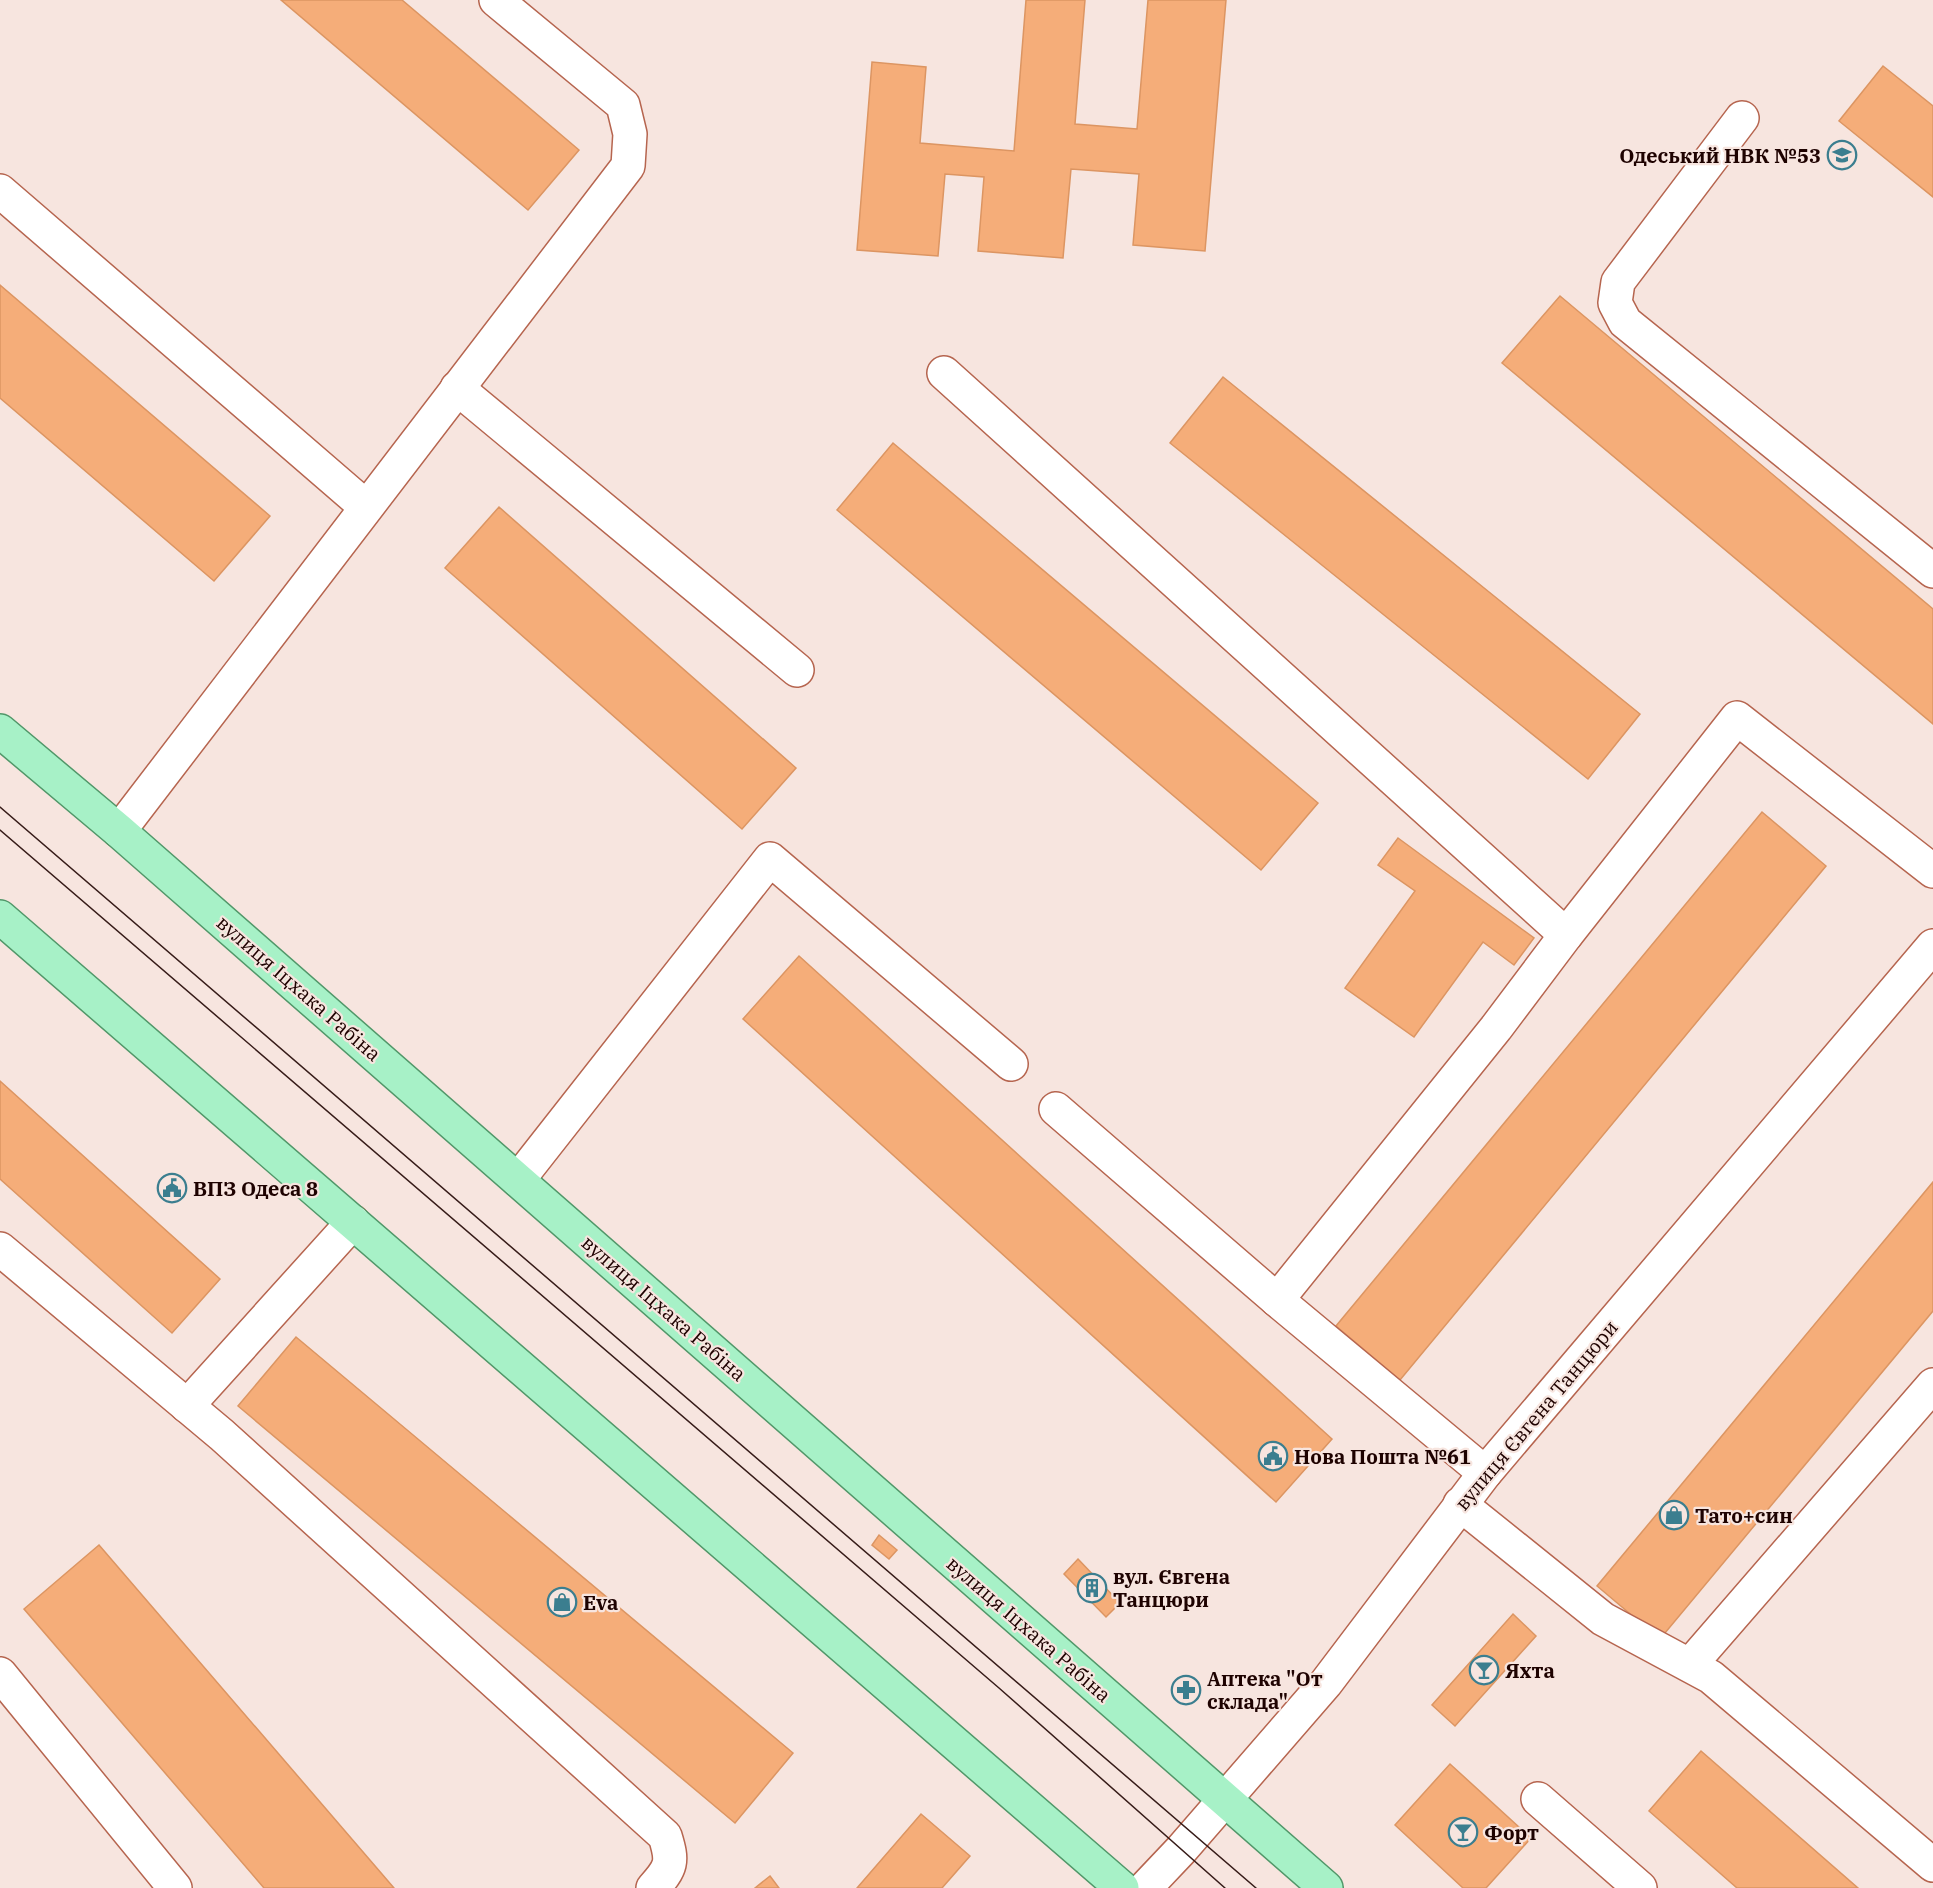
<svg xmlns="http://www.w3.org/2000/svg" width="1933" height="1888" font-family="'IBM Plex Serif',serif">
<style>
.building{fill:#f5ad79;stroke:#dc9562;stroke-width:1.5}
.lines{fill:none;stroke-linecap:round;stroke-linejoin:round}
.minor-casing{stroke:#b6654f;stroke-width:36}
.major-casing{stroke:#519769;stroke-width:36}
.minor{stroke:#fff;stroke-width:33}
.major{stroke:#a7f1c7;stroke-width:33}
.tram{stroke:#371c19;stroke-width:1.5}
.labels{text-anchor:middle;dominant-baseline:central;stroke-width:4.5;stroke-linejoin:round;paint-order:stroke}
.poi-label{font-size:20px;font-weight:bold;fill:#1e0200;stroke:#f7e5df;text-anchor:start}
.street-label{font-size:20px;fill:#1e0200;stroke:#f7e5df}
</style>
<rect width="100%" height="100%" fill="#f7e5df"/>
<!-- building -->
<g class="building">
<path d="M281,0H402L579,150L528,210Z"/>
<path d="M1026,0H1085L1075,124L1137,129L1148,0H1226L1205,251L1133,245L1139,174L1071,169L1063,258L978,251L984,177L945,174L938,256L857,250L872,62L926,67L920,143L1014,151Z"/>
<path d="M1883,66L1933,106V197L1839,121Z"/>
<path d="M0,285L270,516L214,581L0,398Z"/>
<path d="M1560,296L1933,609V724L1502,363Z"/>
<path d="M1223,377L1640,714L1588,779L1170,443Z"/>
<path d="M893,443L1318,803L1261,870L837,510Z"/>
<path d="M499,507L796,768L742,829L445,568Z"/>
<path d="M1762,812L1826,866L1400,1380L1336,1326Z"/>
<path d="M1398,838L1534,938L1514,965L1483,942L1414,1037L1345,988L1415,891L1378,865Z"/>
<path d="M799,956L1332,1439L1276,1502L743,1019Z"/>
<path d="M0,1081L220,1279L172,1333L0,1179Z"/>
<path d="M1933,1182V1311L1660,1639L1597,1586Z"/>
<path d="M296,1337L793,1753L735,1823L238,1406Z"/>
<path d="M879,1535L897,1550L889,1559L872,1545Z"/>
<path d="M99,1545L394,1888H264L24,1609Z"/>
<path d="M1078,1559L1120,1603L1106,1617L1064,1574Z"/>
<path d="M1513,1614L1536,1636L1455,1726L1432,1705Z"/>
<path d="M1701,1751L1858,1888H1737L1649,1811Z"/>
<path d="M1450,1764L1531,1838L1486,1888H1463L1395,1825Z"/>
<path d="M921,1814L970,1856L942,1888H857Z"/>
<path d="M770,1876L779,1888H755Z"/>
</g>
<g class="lines">
<!-- minor casing -->
<g class="minor-casing">
<g id="minor">
<path d="M1742,118L1618,282L1615,303L1625,322L1933,571"/>
<path d="M0,191L366,507"/>
<path d="M944,373L1566,935"/>
<path d="M457,388L797,670"/>
<path d="M119,831L628,166L630,134L623,105L496,0"/>
<path d="M1056,1109L1277,1300"/>
<path d="M518,1180L770,859L1011,1064"/>
<path d="M0,1249L222,1435L665,1836C673,1862 672,1867 653,1888"/>
<path d="M187,1406L353,1222"/>
<path d="M1485,1473L1277,1300L1496,1028L1566,935L1737,718L1933,871"/>
<path d="M1460,1504L1603,1619L1711,1677L1933,1865"/>
<path d="M1690,1665L1933,1385"/>
<path d="M0,1674L175,1888"/>
<path d="M1538,1799L1640,1888"/>
<path d="M1145,1888L1181,1850L1326,1683L1485,1473L1933,946"/>
</g>
</g>
<!-- major casing -->
<g class="major-casing">
<g id="major">
<path d="M0,731L119,831L1326,1888"/>
<path d="M0,917L1122,1888"/>
</g>
</g>
<!-- minor -->
<use href="#minor" class="minor"/>
<!-- major -->
<use href="#major" class="major"/>
<!-- tram -->
<g class="tram">
<path d="M0,807L1256,1888"/>
<path d="M0,830L999,1688L1225,1888"/>
</g>
</g>
<!-- icons -->
<defs>
<g id="school-ring" transform="scale(1.5)"><circle r="9.5" fill="#f7e5df" stroke="#3b7e8f" stroke-width="1.5"/><path d="M0-5L7-2L0 1L-7-2ZM-4 1L0 2.5L4 1V4Q0 6-4 4Z" fill="#3b7e8f"/></g>
<g id="civic-ring" transform="scale(1.5)"><circle r="9.5" fill="#f7e5df" stroke="#3b7e8f" stroke-width="1.5"/><path d="M-.6-6.5H3V-4.5H.6V-3L4-1V1h2V6H-6V1h2V-1L-.6-3ZM-1.2 2.5V6h2.4V2.5Z" fill="#3b7e8f"/></g>
<g id="shop-ring" transform="scale(1.5)"><circle r="9.5" fill="#f7e5df" stroke="#3b7e8f" stroke-width="1.5"/><path d="M-5-2.5h2.3a2.7 3.5 0 0 1 5.4 0H5L5.5 6h-11ZM-1.5-2.5h3a1.5 2.3 0 0 0-3 0Z" fill="#3b7e8f"/></g>
<g id="building-ring" transform="scale(1.5)"><circle r="9.5" fill="#f7e5df" stroke="#3b7e8f" stroke-width="1.5"/><path d="M-4-6H4V6H1V3H-1V6H-4ZM-2.5-4.3h1.7v1.8h-1.7ZM.8-4.3h1.7v1.8H.8ZM-2.5-1h1.7V.8h-1.7ZM.8-1h1.7V.8H.8Z" fill="#3b7e8f"/></g>
<g id="bar-ring" transform="scale(1.5)"><circle r="9.5" fill="#f7e5df" stroke="#3b7e8f" stroke-width="1.5"/><path d="M-6-5H6L.8 .8V4.5H3.5V6h-7V4.5H-.8V.8Z" fill="#3b7e8f"/></g>
<g id="pharmacy-ring" transform="scale(1.5)"><circle r="9.5" fill="#f7e5df" stroke="#3b7e8f" stroke-width="1.5"/><path d="M-2-6h4v4h4v4h-4v4h-4v-4h-4v-4h4Z" fill="#3b7e8f"/></g>
</defs>
<g fill-rule="evenodd">
<use href="#school-ring" x="1842" y="155"/>
<use href="#civic-ring" x="172" y="1188"/>
<use href="#civic-ring" x="1273" y="1456"/>
<use href="#shop-ring" x="1674" y="1515"/>
<use href="#building-ring" x="1092" y="1588"/>
<use href="#shop-ring" x="562" y="1602"/>
<use href="#bar-ring" x="1484" y="1670"/>
<use href="#pharmacy-ring" x="1186" y="1690"/>
<use href="#bar-ring" x="1463" y="1832"/>
</g>
<g class="labels">
<!-- poi labels -->
<g class="poi-label">
<text x="1821" y="155" text-anchor="end">Одеський НВК №53</text>
<text x="193" y="1188">ВПЗ Одеса 8</text>
<text x="1294" y="1456">Нова Пошта №61</text>
<text x="1695" y="1515">Тато+син</text>
<text x="1113" y="1576">вул. Євгена<tspan x="1113" dy="23">Танцюри</tspan></text>
<text x="583" y="1602">Eva</text>
<text x="1505" y="1670">Яхта</text>
<text x="1207" y="1678">Аптека "От<tspan x="1207" dy="23">склада"</tspan></text>
<text x="1484" y="1832">Форт</text>
</g>
<!-- street labels -->
<g class="street-label">
<text transform="translate(299 988) rotate(41)">вулиця Іцхака Рабіна</text>
<text transform="translate(664 1308) rotate(41)">вулиця Іцхака Рабіна</text>
<text transform="translate(1536 1415) rotate(-50)">вулиця Євгена Танцюри</text>
<text transform="translate(1029 1629) rotate(41)">вулиця Іцхака Рабіна</text>
</g>
</g>
</svg>
